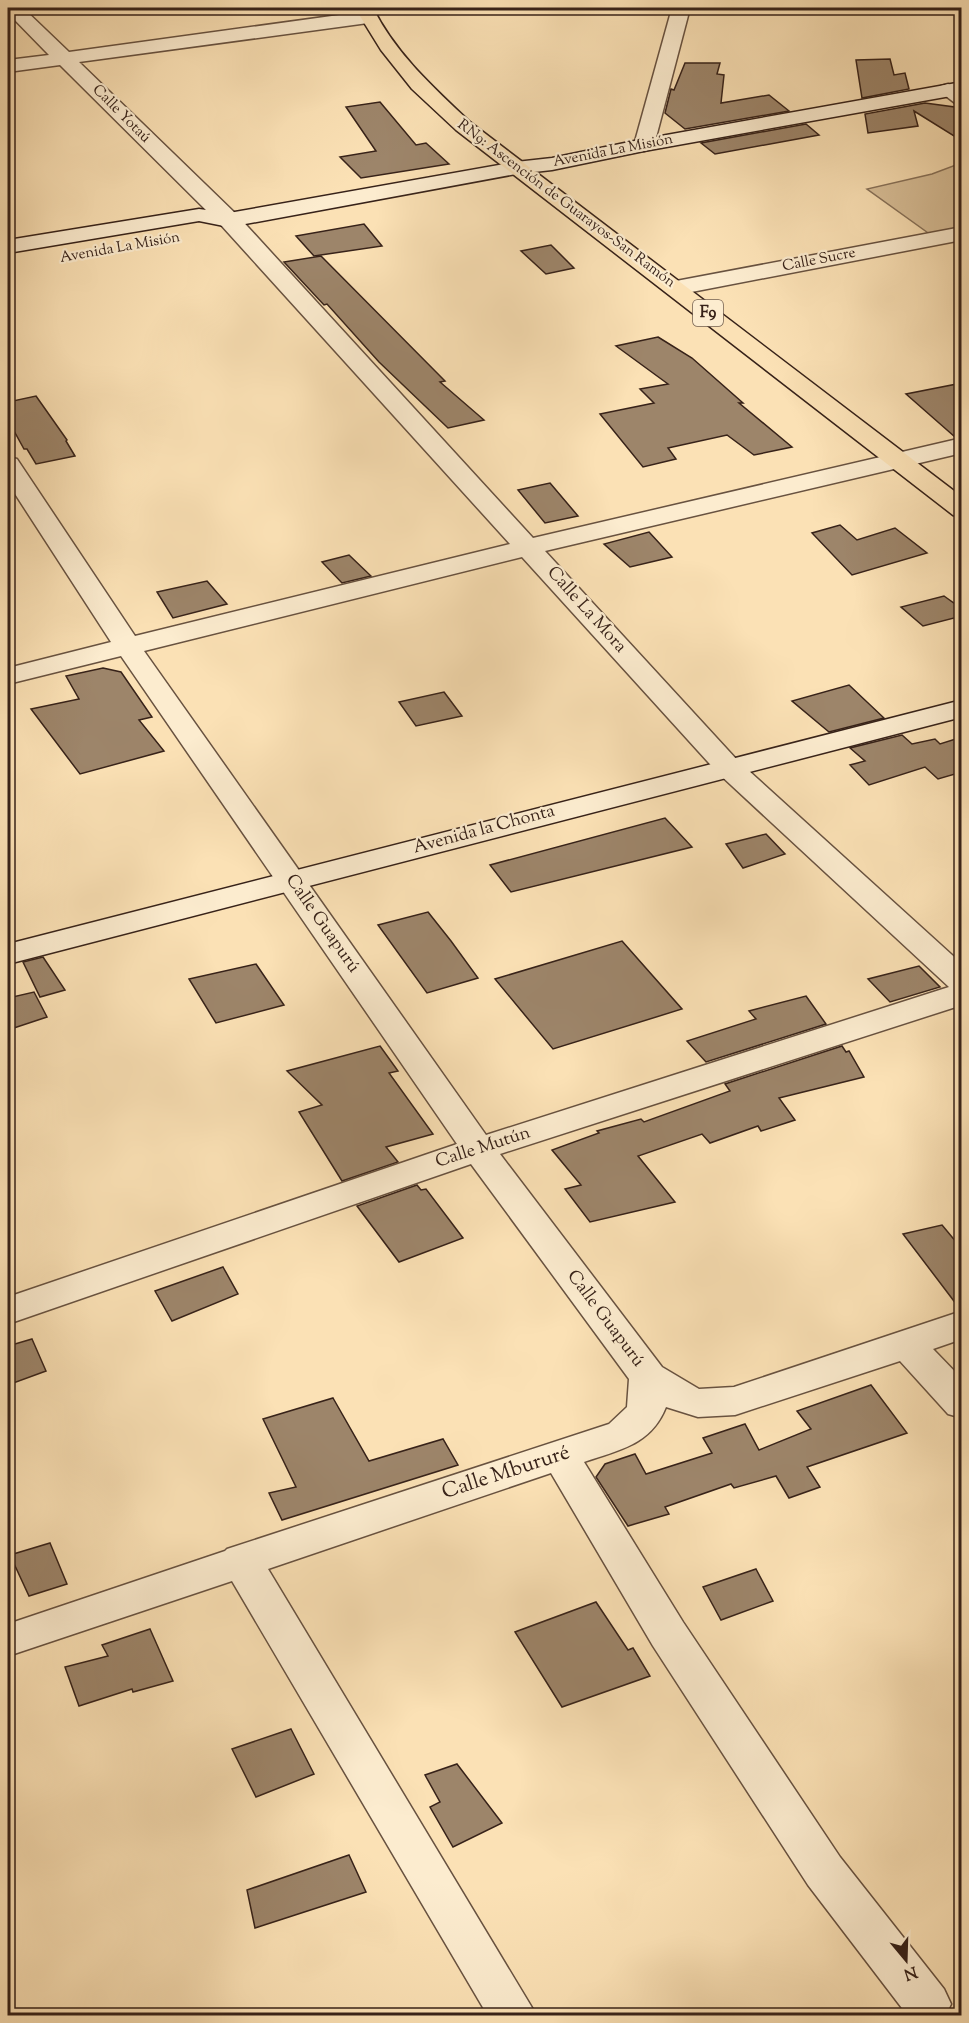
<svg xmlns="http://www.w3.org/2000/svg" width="969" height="2023" font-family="'Sorts Mill Goudy',serif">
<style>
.green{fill:#dac19a;stroke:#88725a;stroke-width:1.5}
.building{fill:#9d856a;stroke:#372219;stroke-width:1.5}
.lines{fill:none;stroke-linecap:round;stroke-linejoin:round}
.street-casing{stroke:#685240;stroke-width:3}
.secondary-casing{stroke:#372219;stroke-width:3}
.highway-casing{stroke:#372219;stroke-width:3}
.street{fill:#fceccf;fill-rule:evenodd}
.secondary{fill:#fceccf;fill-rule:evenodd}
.highway{fill:#fbe1b5;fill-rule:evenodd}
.labels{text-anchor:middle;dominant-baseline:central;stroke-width:4.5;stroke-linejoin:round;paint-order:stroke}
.far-street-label{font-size:15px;fill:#372219;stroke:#fceccf}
.shield{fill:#fceccf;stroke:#725f50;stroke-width:1.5}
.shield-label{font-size:16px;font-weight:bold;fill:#372219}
.street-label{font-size:18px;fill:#372219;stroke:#fceccf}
.near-street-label{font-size:21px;fill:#372219;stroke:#fceccf}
</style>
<rect width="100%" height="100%" fill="#fbe1b5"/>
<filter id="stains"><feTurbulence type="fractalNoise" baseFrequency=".00333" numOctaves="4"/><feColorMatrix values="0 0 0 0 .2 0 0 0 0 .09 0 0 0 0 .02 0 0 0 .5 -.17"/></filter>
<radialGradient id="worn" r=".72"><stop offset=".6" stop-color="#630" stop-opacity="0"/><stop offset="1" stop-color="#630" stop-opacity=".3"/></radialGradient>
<!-- green -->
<path class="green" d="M961,163V229L931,235L867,189L932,174Z"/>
<!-- building -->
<g class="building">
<path d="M890,59L894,75L905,73L909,89L862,98L856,60Z"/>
<path d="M685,63H720L717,74L724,75L721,103L769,95L789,111L685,129L665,113L671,89L674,90Z"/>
<path d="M380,102L416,145L426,143L449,164L361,178L340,157L376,151L346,107Z"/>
<path d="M925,103L962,108V141L914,111L918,126L868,133L865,114Z"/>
<path d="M806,124L819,135L715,154L701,143Z"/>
<path d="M364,224L382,246L314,256L296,236Z"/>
<path d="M551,245L574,268L546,274L521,251Z"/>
<path d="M321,256L445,381L440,382L484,420L448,428L379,362L327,304L324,305L284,262Z"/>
<path d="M658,337L692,358L743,403H739L792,447L754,455L727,435L668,448L676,459L643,467L600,414L654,403L640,389L668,384L616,346Z"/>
<path d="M962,383V436L955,437L906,394Z"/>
<path d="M36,396L67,440L66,441L75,456L36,464L27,449H24L8,420V402Z"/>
<path d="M550,483L578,516L545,523L518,490Z"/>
<path d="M840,525L857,540L895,528L927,553L852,575L812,533Z"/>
<path d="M649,532L672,557L630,567L604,544Z"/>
<path d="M349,555L371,576L342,583L322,562Z"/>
<path d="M207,581L227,604L173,618L157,592Z"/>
<path d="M944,596L962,609V616L923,626L901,607Z"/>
<path d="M103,668L121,672L152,717L139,720L164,751L80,774L31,709L79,699L66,676Z"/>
<path d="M849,685L884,718L829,732L792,701Z"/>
<path d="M444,692L462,716L416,726L399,702Z"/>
<path d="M902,735L912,744L935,739L940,744L962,737V772L938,779L925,767L869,785L850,765L865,761L850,748Z"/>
<path d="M665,818L692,847L511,892L490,865Z"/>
<path d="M766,834L785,854L743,868L726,844Z"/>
<path d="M428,912L451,941L478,978L427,993L378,925Z"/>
<path d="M622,941L682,1009L553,1049L495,979Z"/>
<path d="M43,957L65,990L40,997L23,962Z"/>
<path d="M256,964L284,1005L216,1023L189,979Z"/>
<path d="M919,966L940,987L890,1002L868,979Z"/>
<path d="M34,992L47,1017L8,1030V998Z"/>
<path d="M806,996L826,1024L706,1062L687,1041L756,1019L749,1011Z"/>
<path d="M380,1046L398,1071L389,1073L433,1134L386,1147L398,1162L342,1181L299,1112L322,1105L287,1071Z"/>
<path d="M842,1046L846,1052L849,1051L864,1077L779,1098L795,1120L761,1131L758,1126L710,1143L702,1134L638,1156L675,1202L590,1222L565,1189L581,1185L552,1150L599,1133L597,1131L641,1119L644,1122L730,1091L725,1084Z"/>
<path d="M417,1185L421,1190L426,1189L463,1238L399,1262L357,1206Z"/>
<path d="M942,1225L962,1249L960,1309L903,1234Z"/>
<path d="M223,1267L238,1294L172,1321L155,1291Z"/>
<path d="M32,1339L46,1371L8,1385V1346Z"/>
<path d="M871,1385L907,1433L807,1467L820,1487L789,1498L776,1476L734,1488L731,1484L665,1507L669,1514L628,1526L596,1477L605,1464L635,1454L646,1474L712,1453L703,1438L745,1424L759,1450L811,1429L797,1411Z"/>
<path d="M333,1398L369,1461L443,1439L458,1465L282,1520L269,1493L296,1487L263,1419Z"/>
<path d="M50,1543L67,1584L29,1596L10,1555Z"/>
<path d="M756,1569L773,1601L721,1620L703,1587Z"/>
<path d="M596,1602L628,1650L633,1648L650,1676L562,1707L515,1632Z"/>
<path d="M150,1629L173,1681L133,1692L132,1689L79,1706L65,1667L108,1656L102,1645Z"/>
<path d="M291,1729L314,1774L256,1797L232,1749Z"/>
<path d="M457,1764L502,1823L453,1847L430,1807L440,1802L425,1775Z"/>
<path d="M349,1855L366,1892L255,1928L247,1890Z"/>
</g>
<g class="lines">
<!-- street casing -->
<g class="street-casing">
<g id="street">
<path d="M8,8H23L69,52L368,11L375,13L377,17L375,21L368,23L79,62L237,215L533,538L962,438V453L545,551L738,761L962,964V1005L500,1154L662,1367L699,1389L734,1387L962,1311V1339L933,1349L962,1379V1418L948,1414L900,1361L735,1415L698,1417L666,1407C651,1445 619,1450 584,1462L683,1622L840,1857L944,1989L951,2004L945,2016H908L808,1885L653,1646L551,1473L268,1569L537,2016H488L232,1581L8,1656V1624L225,1551L227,1549L609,1424L627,1407L629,1379L471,1164L8,1324V1297L457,1144L121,656L8,684V668L111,642L8,483V457L17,459L135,636L510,544L221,225L60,65L8,72V60L49,55L8,13ZM522,557L718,773L949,987L486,1135L144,651Z"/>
<path d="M672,8H690L654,145L651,149L644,151L637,149L634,145Z"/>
<path d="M948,84L962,90V105L955,103L938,90L941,86Z"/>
<path d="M962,227V240L676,295L668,293L665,288L668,283L676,281Z"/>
</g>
</g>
<!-- secondary casing -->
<g class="secondary-casing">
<g id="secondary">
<path d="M962,82V94L644,151L552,170L516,174L229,227L199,221L8,253V240L199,209L229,213L516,162L552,158L644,139Z"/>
<path d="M962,700V717L8,964V944Z"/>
</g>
</g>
<!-- highway casing -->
<g class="highway-casing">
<path id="highway" d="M355,8H373C395,53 434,88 470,122L962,497V518L953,515L456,130L412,89L381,50Z"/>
</g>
<!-- street -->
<use href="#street" class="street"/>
<!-- secondary -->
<use href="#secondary" class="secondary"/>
<!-- highway -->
<use href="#highway" class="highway"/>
</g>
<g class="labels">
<!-- far-street labels -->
<g class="far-street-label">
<text transform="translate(121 114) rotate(45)">Calle Yotaú</text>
<text transform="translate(613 151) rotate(-11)">Avenida La Misión</text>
<text transform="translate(566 204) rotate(37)">RN9: Ascención de Guarayos-San Ramón</text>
<text transform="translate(120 248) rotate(-10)">Avenida La Misión</text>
<text transform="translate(819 260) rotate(-11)">Calle Sucre</text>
</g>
<!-- shield labels -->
<rect class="shield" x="693" y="300" width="30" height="26" rx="4.5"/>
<g class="shield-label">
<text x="708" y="313">F9</text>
</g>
<!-- street labels -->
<g class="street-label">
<text transform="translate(586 610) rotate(48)">Calle La Mora</text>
<text transform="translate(484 830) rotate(-15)">Avenida la Chonta</text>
<text transform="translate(322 924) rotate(55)">Calle Guapurú</text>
<text transform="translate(483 1148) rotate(-18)">Calle Mutún</text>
<text transform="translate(605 1319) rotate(53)">Calle Guapurú</text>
</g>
<!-- near-street labels -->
<g class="near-street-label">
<text transform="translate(506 1473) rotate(-18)">Calle Mbururé</text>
</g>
</g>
<!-- margin -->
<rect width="969" height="2023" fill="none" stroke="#fbe1b5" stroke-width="30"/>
<rect x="9" y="9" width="951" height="2005" fill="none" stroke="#372219" stroke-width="3"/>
<rect x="15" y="15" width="939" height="1993" fill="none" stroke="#372219" stroke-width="1.5"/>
<!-- north arrow -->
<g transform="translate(906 1960) rotate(161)" stroke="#fceccf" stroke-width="4.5" paint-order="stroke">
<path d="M0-4.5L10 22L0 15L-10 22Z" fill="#372219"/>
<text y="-9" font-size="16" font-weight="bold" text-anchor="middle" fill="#372219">N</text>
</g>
<rect width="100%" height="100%" filter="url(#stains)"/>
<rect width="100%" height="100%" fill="url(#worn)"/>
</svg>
